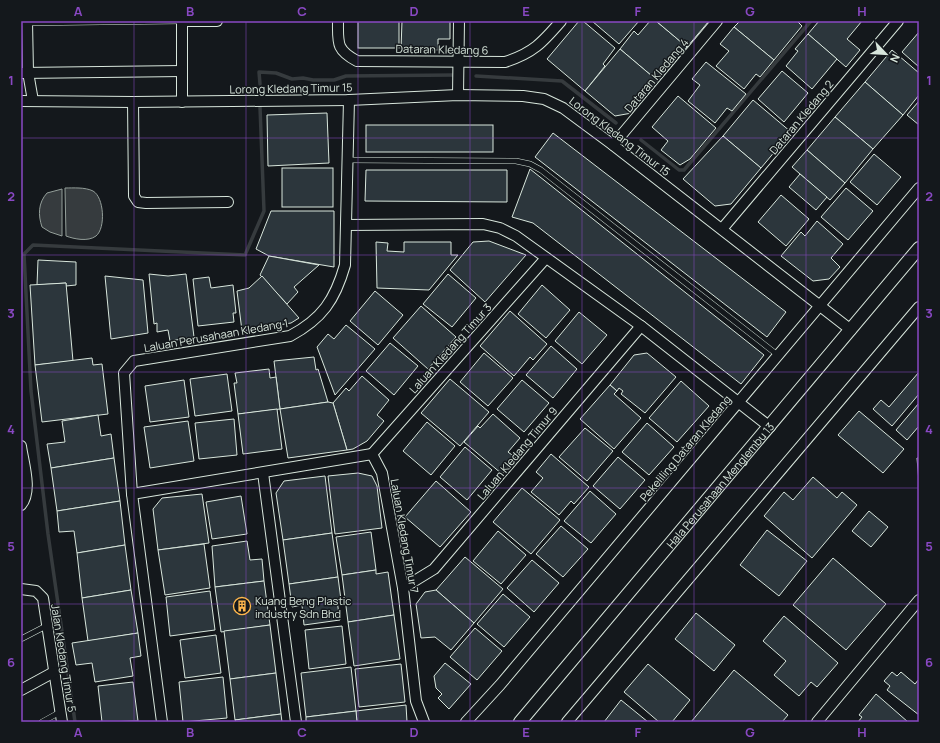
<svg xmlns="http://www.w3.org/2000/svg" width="940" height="743" font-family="Manrope,sans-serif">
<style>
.water{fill:#363b3e;stroke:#939e99}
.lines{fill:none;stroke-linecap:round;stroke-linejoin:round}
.stream{stroke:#363b3e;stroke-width:3.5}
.building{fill:#2c363c;stroke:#d8e6dc}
.service-casing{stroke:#d8e6dc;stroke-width:6}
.minor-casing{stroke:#d8e6dc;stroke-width:12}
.tertiary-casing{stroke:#d8e6dc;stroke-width:14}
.service{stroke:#14181c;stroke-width:5}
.minor{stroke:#14181c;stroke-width:10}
.tertiary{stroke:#14181c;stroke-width:12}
.grid{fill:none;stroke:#8948c3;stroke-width:1;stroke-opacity:0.55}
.labels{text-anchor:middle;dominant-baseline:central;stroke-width:3;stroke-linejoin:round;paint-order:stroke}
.street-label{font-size:11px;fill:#d8e6dc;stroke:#14181c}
.poi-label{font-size:11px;fill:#d8e6dc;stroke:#14181c;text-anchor:start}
.neatline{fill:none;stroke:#8948c3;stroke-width:1.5}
.grid-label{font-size:13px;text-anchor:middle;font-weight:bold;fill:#8948c3}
</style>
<rect width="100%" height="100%" fill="#14181c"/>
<!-- water -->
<g class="water">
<path d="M65,188C73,188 85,187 93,191C104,197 106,228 96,236C88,242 74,239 66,236Z"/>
<path d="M62,189V236L50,232L42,227C38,215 38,203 47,193Z"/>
</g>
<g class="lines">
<!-- stream -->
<g class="stream">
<path d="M476,76L562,81L616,123"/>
<path d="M260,84L259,72L276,73L292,79L303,78L313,80H334L346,76L454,75"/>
<path d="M641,140L679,170H684L811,21"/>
<path d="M75,722L48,534L31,391L24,254L33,245L245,255L264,211L260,107"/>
</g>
</g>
<!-- building -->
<g class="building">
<rect x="358" y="21" width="41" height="27"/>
<path d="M402,21H450V39H438V50L401,49Z"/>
<path d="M579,21H583L615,48L603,64L605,66L585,91L547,59Z"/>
<path d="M592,21H639L619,44Z"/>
<path d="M650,21H656L687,47L659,82L620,49L634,31L638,35Z"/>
<path d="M656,21H709L687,47Z"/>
<path d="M740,21H797L802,26L774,60L734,27Z"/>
<path d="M819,21H862L847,39L860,50L846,67L808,34Z"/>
<path d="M734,27L774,60L760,77L756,74L744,89L716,66L729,51L720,44Z"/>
<path d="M919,32V67L902,52Z"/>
<path d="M808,34L837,59L812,89L786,66L798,51L795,49Z"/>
<path d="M620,49L659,82L632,113L615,116L585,91Z"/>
<path d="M892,50L919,73V95L903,115L865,82Z"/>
<path d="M706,62L746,94L732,111L727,108L715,123L688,101L700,85L692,79Z"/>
<path d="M782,71L808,93L784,122L758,99Z"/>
<path d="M865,82L903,115L873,149L835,117Z"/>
<path d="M678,96L716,128L690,159L680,165L661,150L668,141L652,127Z"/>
<path d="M753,100L791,132L761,168L723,136Z"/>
<path d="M919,101V125L907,115Z"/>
<path d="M327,113L329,163L268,166L267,115Z"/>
<path d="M835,117L873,149L845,183L807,150Z"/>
<rect x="366" y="125" width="127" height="27"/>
<path d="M553,133L786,312L767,337L535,157Z"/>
<path d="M723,136L761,168L731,204L715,206L683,179Z"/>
<path d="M807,150L845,183L830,200L792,167Z"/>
<path d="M874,154L901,177L877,205L850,182Z"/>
<rect x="282" y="168" width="51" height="39"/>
<path d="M530,169L764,355L741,384L533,223L512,217Z"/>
<path d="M366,170H507V202L365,201Z"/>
<path d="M800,174L827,197L816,210L789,187Z"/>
<path d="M846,188L873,211L848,240L821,217Z"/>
<path d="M781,195L809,219L786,246L758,222Z"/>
<path d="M271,211H334V267L269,256L256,249Z"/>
<path d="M817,221L843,244L831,258L840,267L829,279L813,281L781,256L801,232L805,236Z"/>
<path d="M489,241L526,255L485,302L450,270L473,242Z"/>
<path d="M376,242L388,243L387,251L404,252V242H451V255H458L429,290L377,288Z"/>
<path d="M269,256L319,265L294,287L298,292L287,304L260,275Z"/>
<path d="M38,260L76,262V285L66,286V283L37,285Z"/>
<path d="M149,274L168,276L186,274L194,337L170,341L168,330L157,332V323L154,324Z"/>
<path d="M448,274L476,298L452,327L423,304Z"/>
<path d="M105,276L143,280L148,333L111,339Z"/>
<path d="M262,276L299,318L291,323L242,331L237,291L249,288Z"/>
<path d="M209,277L211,288L233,285L236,313H233L234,322L198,326L193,279Z"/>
<path d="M66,283L73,361L35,365L30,285Z"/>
<path d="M542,285L570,310L546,338L518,314Z"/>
<path d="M375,291L403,315L378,345L350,321Z"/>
<path d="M421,306L456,337L428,369L393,338Z"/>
<path d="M510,311L547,344L533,360L530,357L514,376L480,346Z"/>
<path d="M579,312L607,335L582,364L555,341Z"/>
<path d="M346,325L375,349L335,395L317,347L328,334L334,339Z"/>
<path d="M390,343L418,366L394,395L366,371Z"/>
<path d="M551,346L577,369L553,398L526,375Z"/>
<path d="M484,353L513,378L488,406L460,382Z"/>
<path d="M647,353L676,377L645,413L621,394L623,391L619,388L617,391L610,385L634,355Z"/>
<path d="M314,357L316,370L318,369L328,402L280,409L274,361Z"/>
<path d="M92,358L93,365L102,364L108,414L42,422L35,365Z"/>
<path d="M269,369L270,378L276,377L280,409L238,414L234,383H237L235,373Z"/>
<path d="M919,372V394L892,426L873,409L881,400L889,407Z"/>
<path d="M227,374L232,411L195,416L190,379Z"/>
<path d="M362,376L389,400L377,415L384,421L367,441L353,449L347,450L333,403L346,388L349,391Z"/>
<path d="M450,379L489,412L460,446L421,413Z"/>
<path d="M184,380L189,417L150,422L145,386Z"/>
<path d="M522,380L549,403L524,432L497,409Z"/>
<path d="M681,381L709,406L677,442L649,418Z"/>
<path d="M610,385L617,391L614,394L641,418L614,449L580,419Z"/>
<path d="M328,402L333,403L347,450L288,458L280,409Z"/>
<path d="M919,403V426L907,440L896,430Z"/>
<path d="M277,409L282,449L243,454L238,414Z"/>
<path d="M859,411L904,449L883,473L838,435Z"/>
<path d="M493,414L520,438L508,452L516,458L502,474L464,442L478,426L480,428Z"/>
<path d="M98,415L101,436L111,434L114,458L51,468L47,444L65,442L62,421Z"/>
<path d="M234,419L237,455L199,459L195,423Z"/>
<path d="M188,421L194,461L150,468L144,427Z"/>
<path d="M427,422L455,446L431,475L403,451Z"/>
<path d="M647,423L674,447L649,475L622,452Z"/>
<path d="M585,428L613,451L587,481L559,457Z"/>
<path d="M465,447L492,470L467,500L440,477Z"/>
<path d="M551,454L589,487L574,504L571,501L559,515L531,492L543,478L536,472Z"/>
<path d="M618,457L645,480L620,509L593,486Z"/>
<path d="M114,458L120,501L57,511L51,468Z"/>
<path d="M917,458H919V482Z"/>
<path d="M358,473L372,476L377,486L382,528L335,534L328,476Z"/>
<path d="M325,476L332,533L283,540L276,493L284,481Z"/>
<path d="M813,477L837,498L842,492L857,505L812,558L764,516L784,492L793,500Z"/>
<path d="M436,481L471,512L440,547L405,517Z"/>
<path d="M522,488L560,520L531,554L493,522Z"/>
<path d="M590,491L616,514L591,543L564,521Z"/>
<path d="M202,494L209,543L158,550L153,509L162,498Z"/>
<path d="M241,496L247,534L212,539L206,502Z"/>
<path d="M120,501L125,545L77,553L74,531L59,532L57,511Z"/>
<path d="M869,511L888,527L871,547L852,531Z"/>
<path d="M561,526L588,549L563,577L536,554Z"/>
<path d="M767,530L807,561L779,596L740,565Z"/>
<path d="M498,531L526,555L501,584L473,561Z"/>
<path d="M371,532L376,570L342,575L336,537Z"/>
<path d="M332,533L338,577L289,584L283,540Z"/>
<path d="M247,541L250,560L262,559L264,581L215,587L212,546Z"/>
<path d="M204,544L210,588L165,595L158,550Z"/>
<path d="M125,545L131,590L82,598L77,553Z"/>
<path d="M465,557L503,589L474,623L436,590Z"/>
<path d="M833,558L886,604L846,650L793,605Z"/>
<path d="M532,560L559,583L534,612L507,588Z"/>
<path d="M376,570V574L388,572L394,615L348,622L342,575Z"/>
<path d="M338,577L341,600L337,601L340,620L304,625L302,605L292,607L289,584Z"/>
<path d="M264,581L270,625L221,632L215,587Z"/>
<path d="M131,590L138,633L88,641L82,598Z"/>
<path d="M436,590L474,623L451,650L435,637L421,638L416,604L425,592Z"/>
<path d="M210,591L215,630L170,636L166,597Z"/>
<path d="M503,594L530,617L504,647L477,624Z"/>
<path d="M696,613L735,645L714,671L675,639Z"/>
<path d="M394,615L400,659L354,666L348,622Z"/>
<path d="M784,616L838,663L817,687L811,682L799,696L774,675L786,661L763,641Z"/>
<path d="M270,625L276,673L230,679L224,631Z"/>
<path d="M342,626L346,664L309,669L305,630Z"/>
<path d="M475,628L502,651L477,680L450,657Z"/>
<path d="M138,633L141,656L130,658L133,676L95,682L92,663L76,665L72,643Z"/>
<path d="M216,635L221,673L185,678L180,640Z"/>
<path d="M445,663L471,684L449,709L438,698L442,694L436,688L434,676Z"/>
<path d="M401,664L405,702L359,707L355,669Z"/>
<path d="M648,664L690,700L672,722H659L624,692Z"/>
<path d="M351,667L356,711L306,717L301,673Z"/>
<path d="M734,670L788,715L782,722H691Z"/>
<path d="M892,672L897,676L901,672L915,684L919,679V715L887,690L890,686L884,681Z"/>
<path d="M276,673L281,714L235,720L230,679Z"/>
<path d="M223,677L227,718L183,722L179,682Z"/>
<path d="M133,682L138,721L102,722L98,686Z"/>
<path d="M876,694L908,722H858L862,717L859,715Z"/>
<path d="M621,700L648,722H604Z"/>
<path d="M406,705L407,722H357L356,711Z"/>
<path d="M356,711L357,722H306V717Z"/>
<path d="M281,714L282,722H236L235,720Z"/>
</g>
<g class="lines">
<!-- service casing -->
<g class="service-casing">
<g id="service">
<path d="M21,23L182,21"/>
<path d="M347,160L516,161L530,164L541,170L779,356"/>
<path d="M21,639L48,625"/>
<path d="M42,722L60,712"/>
</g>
</g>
<!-- minor casing -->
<g class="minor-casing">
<g id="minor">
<path d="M27,21L28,72L33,101"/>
<path d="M182,21V102"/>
<path d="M182,21H217"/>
<path d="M338,21C338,43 336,50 357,61L505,62C533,53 542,43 561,21"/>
<path d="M21,73L182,71"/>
<path d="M458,95L459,21"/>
<path d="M21,101L133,102L349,100L458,95L523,96L544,99L563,108L613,145L851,330"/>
<path d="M133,102L134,196L138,202L146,203L228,202"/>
<path d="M613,145L717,21"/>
<path d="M346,225L483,224L500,228L516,236L641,326L770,427"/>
<path d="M722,229L898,21"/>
<path d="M21,446C23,462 33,491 21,505"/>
<path d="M372,454L546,258"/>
<path d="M263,473L296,722"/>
<path d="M132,494L372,454L382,473L403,588L416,701L424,722"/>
<path d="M403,588L434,569L641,326"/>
<path d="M21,589L36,591L43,598L62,722"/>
<path d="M21,690L54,672"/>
<path d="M162,722L132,494L124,373L134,361L290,336C322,319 335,300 345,265L349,100"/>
<path d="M466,722L500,685L919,188"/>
<path d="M567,722L919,307"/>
<path d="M817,722L919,600"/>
</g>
</g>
<!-- tertiary casing -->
<g class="tertiary-casing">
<g id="tertiary">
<path id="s1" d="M520,722L919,248"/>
</g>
</g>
<!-- service -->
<use href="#service" class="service"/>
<!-- minor -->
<use href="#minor" class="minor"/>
<!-- tertiary -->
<use href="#tertiary" class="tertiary"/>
</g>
<!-- grid -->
<path class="grid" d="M134,21V722M246,21V722M358,21V722M470,21V722M582,21V722M694,21V722M806,21V722M21,138H919M21,255H919M21,372H919M21,488H919M21,604H919"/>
<!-- icons -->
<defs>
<g id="building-ring" transform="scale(0.9)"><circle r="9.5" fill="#14181c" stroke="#ffb74d" stroke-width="1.5"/><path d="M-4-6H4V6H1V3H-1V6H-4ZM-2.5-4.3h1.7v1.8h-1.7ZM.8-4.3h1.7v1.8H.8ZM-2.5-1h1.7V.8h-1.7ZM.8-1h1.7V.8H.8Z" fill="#ffb74d"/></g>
</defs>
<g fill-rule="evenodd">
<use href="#building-ring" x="242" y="606"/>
</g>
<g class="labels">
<!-- street labels -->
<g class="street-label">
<text transform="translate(442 49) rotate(1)">Dataran Kledang 6</text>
<text transform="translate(656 75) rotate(-50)">Dataran Kledang 4</text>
<text transform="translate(291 88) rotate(-1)">Lorong Kledang Timur 15</text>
<text transform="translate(801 117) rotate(-50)">Dataran Kledang 2</text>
<text transform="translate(620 136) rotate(37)">Lorong Kledang Timur 15</text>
<text transform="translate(216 335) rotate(-10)">Laluan Perusahaan Kledang 1</text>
<text transform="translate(450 348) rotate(-48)">Laluan Kledang Timur 3</text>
<text transform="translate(685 448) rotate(-50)">Pekeliling Dataran Kledang</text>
<text transform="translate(517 453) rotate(-50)">Laluan Kledang Timur 9</text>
<text stroke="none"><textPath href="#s1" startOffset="310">Hala Perusahaan Menglembu 13</textPath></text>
<text transform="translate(405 536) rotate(80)">Laluan Kledang Timur 7</text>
<text transform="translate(64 658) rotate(81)">Jalan Kledang Timur 5</text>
</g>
<!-- poi labels -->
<g class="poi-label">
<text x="255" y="600">Kuang Beng Plastic<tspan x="255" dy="13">industry Sdn Bhd</tspan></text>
</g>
</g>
<!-- border -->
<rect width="940" height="743" fill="none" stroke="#14181c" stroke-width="44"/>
<!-- north arrow -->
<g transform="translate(886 54) rotate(115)" stroke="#14181c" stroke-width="3" paint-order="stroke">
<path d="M0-3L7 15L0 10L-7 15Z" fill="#d8e6dc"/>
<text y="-6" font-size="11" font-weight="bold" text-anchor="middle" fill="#d8e6dc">N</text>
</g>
<rect x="22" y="22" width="896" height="699" class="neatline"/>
<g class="grid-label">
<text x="78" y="16">A</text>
<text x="190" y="16">B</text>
<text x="302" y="16">C</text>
<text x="414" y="16">D</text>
<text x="526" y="16">E</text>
<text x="638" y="16">F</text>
<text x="750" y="16">G</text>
<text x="862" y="16">H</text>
<text x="11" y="85">1</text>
<text x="929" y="85">1</text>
<text x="11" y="201">2</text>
<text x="929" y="201">2</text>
<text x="11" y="318">3</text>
<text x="929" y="318">3</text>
<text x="11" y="434">4</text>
<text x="929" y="434">4</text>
<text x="11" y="551">5</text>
<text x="929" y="551">5</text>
<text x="11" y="667">6</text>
<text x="929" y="667">6</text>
<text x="78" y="737">A</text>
<text x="190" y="737">B</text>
<text x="302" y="737">C</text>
<text x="414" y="737">D</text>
<text x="526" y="737">E</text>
<text x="638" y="737">F</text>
<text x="750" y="737">G</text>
<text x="862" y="737">H</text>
</g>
</svg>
